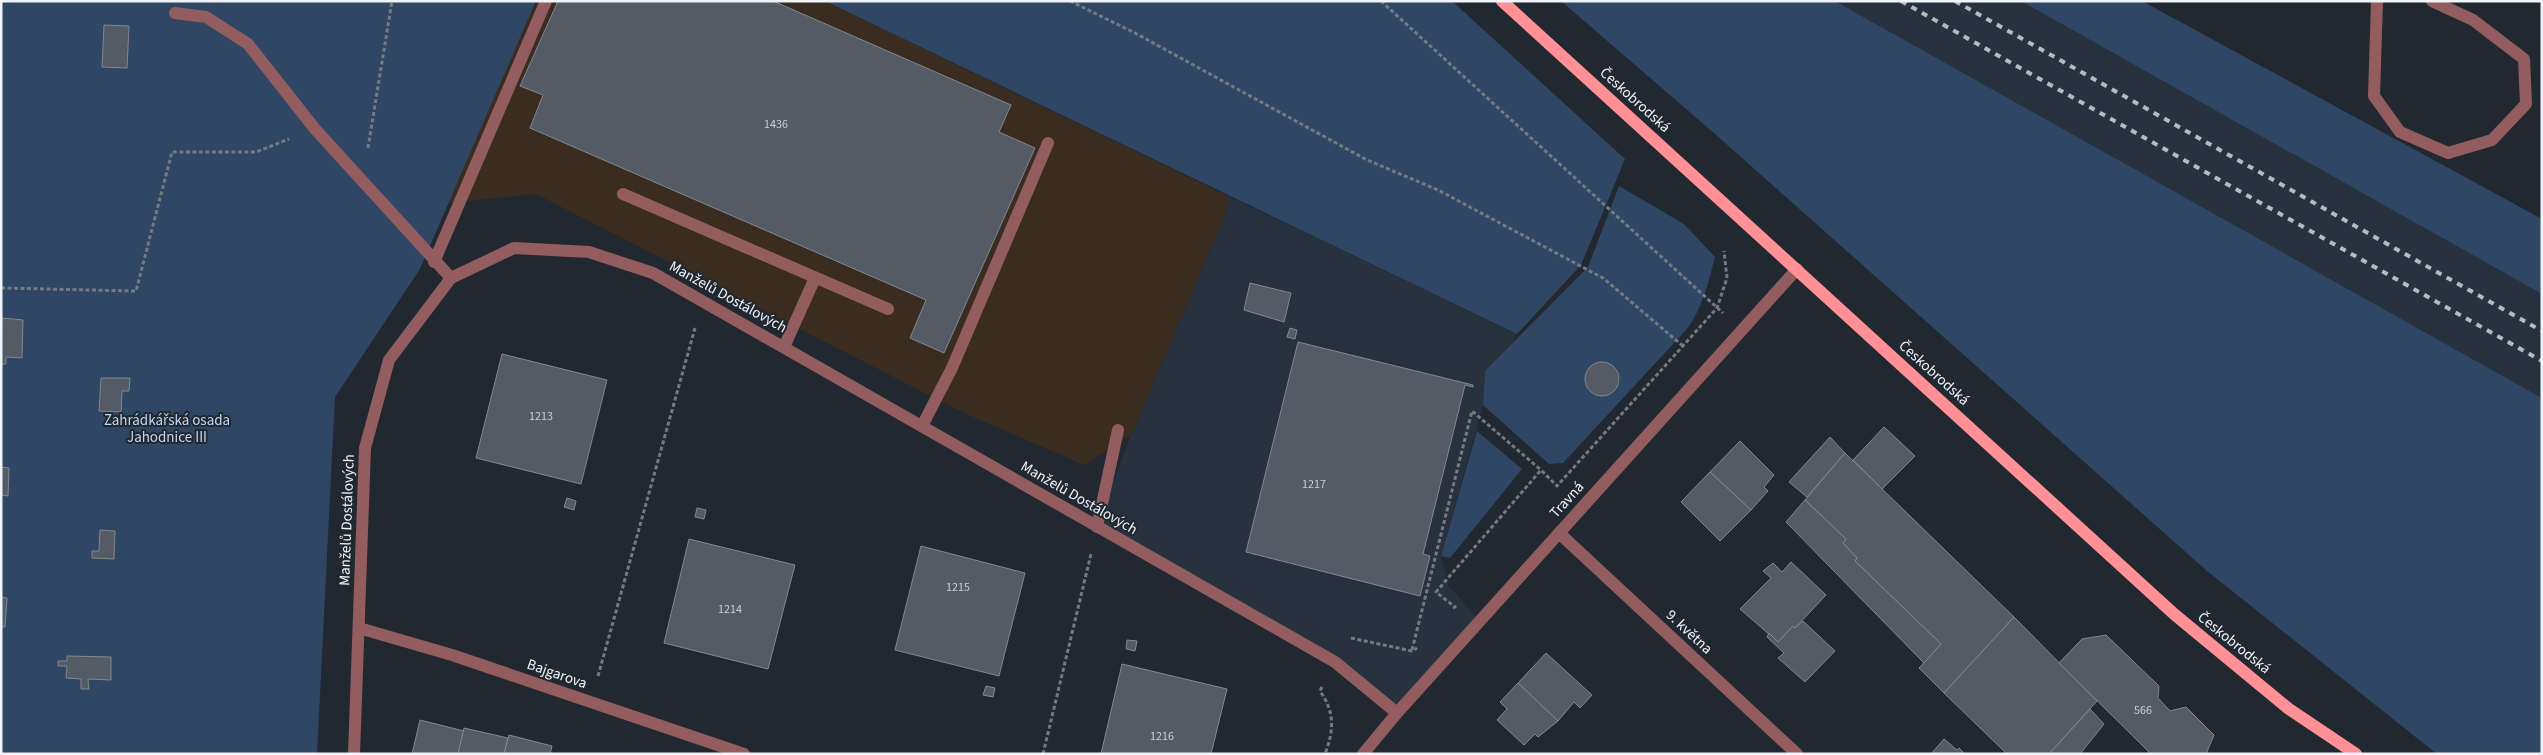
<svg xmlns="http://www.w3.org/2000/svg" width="2543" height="755" font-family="'Source Sans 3',sans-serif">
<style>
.built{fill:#28323f}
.industrial{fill:#3a2c1f}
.green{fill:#2f4664;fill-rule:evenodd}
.building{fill:#545b65;stroke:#808892}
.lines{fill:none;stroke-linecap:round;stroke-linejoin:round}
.path{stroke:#747a81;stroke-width:3;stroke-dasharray:4 2.5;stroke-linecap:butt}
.service{stroke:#935d5f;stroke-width:12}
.minor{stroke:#935d5f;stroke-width:12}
.primary{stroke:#fe9096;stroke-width:12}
.rail{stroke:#b6bbc1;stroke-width:4;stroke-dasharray:6 6;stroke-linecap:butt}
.labels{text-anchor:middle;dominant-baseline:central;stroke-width:4;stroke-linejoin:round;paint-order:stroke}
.number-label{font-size:12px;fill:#c8ced4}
.street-label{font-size:15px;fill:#eff4f9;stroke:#222830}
.park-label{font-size:15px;fill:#bed7f6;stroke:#222830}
</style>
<rect width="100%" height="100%" fill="#222830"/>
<!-- built -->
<g class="built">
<path d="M1835,1H2021L2393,210L2542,294V398Z"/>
<path d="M1228,196L1517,334L1510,346L1485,371L1483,405L1441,556L1448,585L1480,621L1397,713L1335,662L1097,527L1131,435L1228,208Z"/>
</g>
<!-- industrial -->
<path class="industrial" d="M536,1H825L1228,196V208L1131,435L1084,465L964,413L536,194L448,203Z"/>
<!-- green -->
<g class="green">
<path d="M1,1H536L420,269L335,397L317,754H1ZM105,25L129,26L127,68L102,67Z"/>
<path d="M825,1H1452L1625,159L1581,265L1517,334Z"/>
<path d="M1561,1H1835L2542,398V754H2437L2207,571L1715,134Z"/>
<path d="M2021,1H2142L2542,219V294Z"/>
<path d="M1619,186L1684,224L1715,257C1708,284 1703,307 1687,329L1563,463L1549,464L1483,405L1485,371L1588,267ZM1596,363H1608L1617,370L1620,381L1611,394H1594L1587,386L1586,375Z"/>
<path d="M1477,431L1522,469L1450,558L1441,556Z"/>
</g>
<!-- building -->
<g class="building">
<path d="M558,1H773L1011,105L999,132L1035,148L944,353L910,338L926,300L530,128L543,95L520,86Z"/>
<path d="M104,25L129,26L127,68L102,67Z"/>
<path d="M1250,283L1291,293L1284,322L1244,310Z"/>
<path d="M2,318L23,320L22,358L6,357V364H1Z"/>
<path d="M1290,328L1297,330L1295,339L1287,337Z"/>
<path d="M1298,342L1473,385V387L1465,385L1423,554L1430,556L1420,596L1246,552Z"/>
<path d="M502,354L607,380L581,484L476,458Z"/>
<circle cx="1602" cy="379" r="17"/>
<path d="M101,378H130L129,391H122L121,412L99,411Z"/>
<path d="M1884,427L1915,456L1882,489L1853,460Z"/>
<path d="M1830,437L1845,453L1807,497L1789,482Z"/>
<path d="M1740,441L1774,475L1764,487L1768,491L1751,510L1710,472Z"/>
<path d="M1845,453L2014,617L1944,693L1919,668L1941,644L1855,561L1857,558L1843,543L1846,539L1805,500Z"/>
<path d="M1,467L9,468L8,496L1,495Z"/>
<path d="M1710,472L1751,510L1720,541L1681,502Z"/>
<path d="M567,498L576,501L574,510L564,507Z"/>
<path d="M1805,500L1846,539L1843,543L1857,558L1855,561L1941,644L1924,663L1786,522Z"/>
<path d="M697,508L706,510L704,519L695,517Z"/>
<path d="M100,530L115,531L114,559L92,558V551H99Z"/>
<path d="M689,539L795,565L768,669L664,643Z"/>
<path d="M921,546L1025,573L999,676L895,650Z"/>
<path d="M1791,562L1826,595L1795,628L1793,626L1778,642L1740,609L1771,578L1763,571L1773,563L1782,572Z"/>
<path d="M1,597L7,598L5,627H1Z"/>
<path d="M2014,617L2097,701L2049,754H2007L1944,693Z"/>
<path d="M1803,621L1835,651L1805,682L1778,658L1784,653L1767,637L1769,633L1778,642L1793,626L1795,628Z"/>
<path d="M2106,635L2159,686L2158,698L2170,711L2186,707L2214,735L2206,754H2151L2059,663L2082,639Z"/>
<path d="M1127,640L1137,641L1135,651L1126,649Z"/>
<path d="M1546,653L1592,695L1580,708L1574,702L1558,721L1518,683Z"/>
<path d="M67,656L111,657V680L88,679L89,689H81V679L66,678L67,666H58V661H67Z"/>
<path d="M1122,664L1227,689L1211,754H1101Z"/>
<path d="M1518,683L1558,721L1538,737L1535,734L1524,745L1497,720L1507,709L1500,702Z"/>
<path d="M986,686L995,688L993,697L983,695Z"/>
<path d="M2090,709L2104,724L2080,754H2049Z"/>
<path d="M420,720L464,731L458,754H412Z"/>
<path d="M464,728L508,738L504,754H458Z"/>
<path d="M509,735L552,746L550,754H504Z"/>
<path d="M1944,739L1957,750L1959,748L1965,754H1931Z"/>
</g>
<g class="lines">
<!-- path -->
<g class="path">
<path d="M1070,1L1135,33L1367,160L1438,190L1603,278L1683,346"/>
<path d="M1381,1L1723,313"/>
<path d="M368,148L392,1"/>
<path d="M1,288L136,291L172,152H256L289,139"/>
<path d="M1453,608L1455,607L1436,592L1541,470L1557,486L1717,308L1727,278L1724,251"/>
<path d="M1351,638L1412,651L1417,648"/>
<path d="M1412,650L1472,411L1541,470"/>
<path d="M598,676L695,328"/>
<path d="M1322,687L1320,691C1335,712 1334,731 1325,754"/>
<path d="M1043,754L1091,554"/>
</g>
<!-- service -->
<g class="service">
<path d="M2377,1L2374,96L2400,132L2448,153L2492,140L2526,104L2524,59L2473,20L2432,1"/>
<path d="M175,13L206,17L248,44L315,129L451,278"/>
<path d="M623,194L888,309"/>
<path d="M434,262L546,1"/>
<path d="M784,347L815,278"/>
<path d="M922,426L952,368L1048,143"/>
<path d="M1097,527L1118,430"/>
</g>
<!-- minor -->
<g class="minor">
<path d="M1559,533L1797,754"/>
<path d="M359,628L452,655L744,754"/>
<path d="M354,754L365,448L389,360L451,278L514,248L589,252L653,273L1335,662L1397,713"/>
<path d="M1363,754L1397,713L1797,269"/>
</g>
<!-- primary -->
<path class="primary" d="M1502,1L2174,614L2289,709L2356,754"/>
<!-- rail -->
<g class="rail">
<path d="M1901,1L2542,361"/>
<path d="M1955,1L2542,331"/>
</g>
</g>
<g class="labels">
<!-- number labels -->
<g class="number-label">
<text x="776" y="124">1436</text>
<text x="541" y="416">1213</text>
<text x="1314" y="484">1217</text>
<text x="958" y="587">1215</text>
<text x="730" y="609">1214</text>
<text x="2143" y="710">566</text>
<text x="1162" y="736">1216</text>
</g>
<!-- street labels -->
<g class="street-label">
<text transform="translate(1635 100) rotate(42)">Českobrodská</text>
<text transform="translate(728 297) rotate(29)">Manželů Dostálových</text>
<text transform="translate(1934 373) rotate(42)">Českobrodská</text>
<text transform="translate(1079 498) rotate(30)">Manželů Dostálových</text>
<text transform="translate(1567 500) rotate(-48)">Travná</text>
<text transform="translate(347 520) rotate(-88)">Manželů Dostálových</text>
<text transform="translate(1689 632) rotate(43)">9. května</text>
<text transform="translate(2234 643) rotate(39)">Českobrodská</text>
<text transform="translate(557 674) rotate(19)">Bajgarova</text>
</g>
<!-- park labels -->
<g class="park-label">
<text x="167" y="420">Zahrádkářská osada<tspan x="167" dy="17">Jahodnice III</tspan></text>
</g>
</g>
<!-- border -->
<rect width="2543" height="755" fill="none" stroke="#eff4f9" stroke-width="5"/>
</svg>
